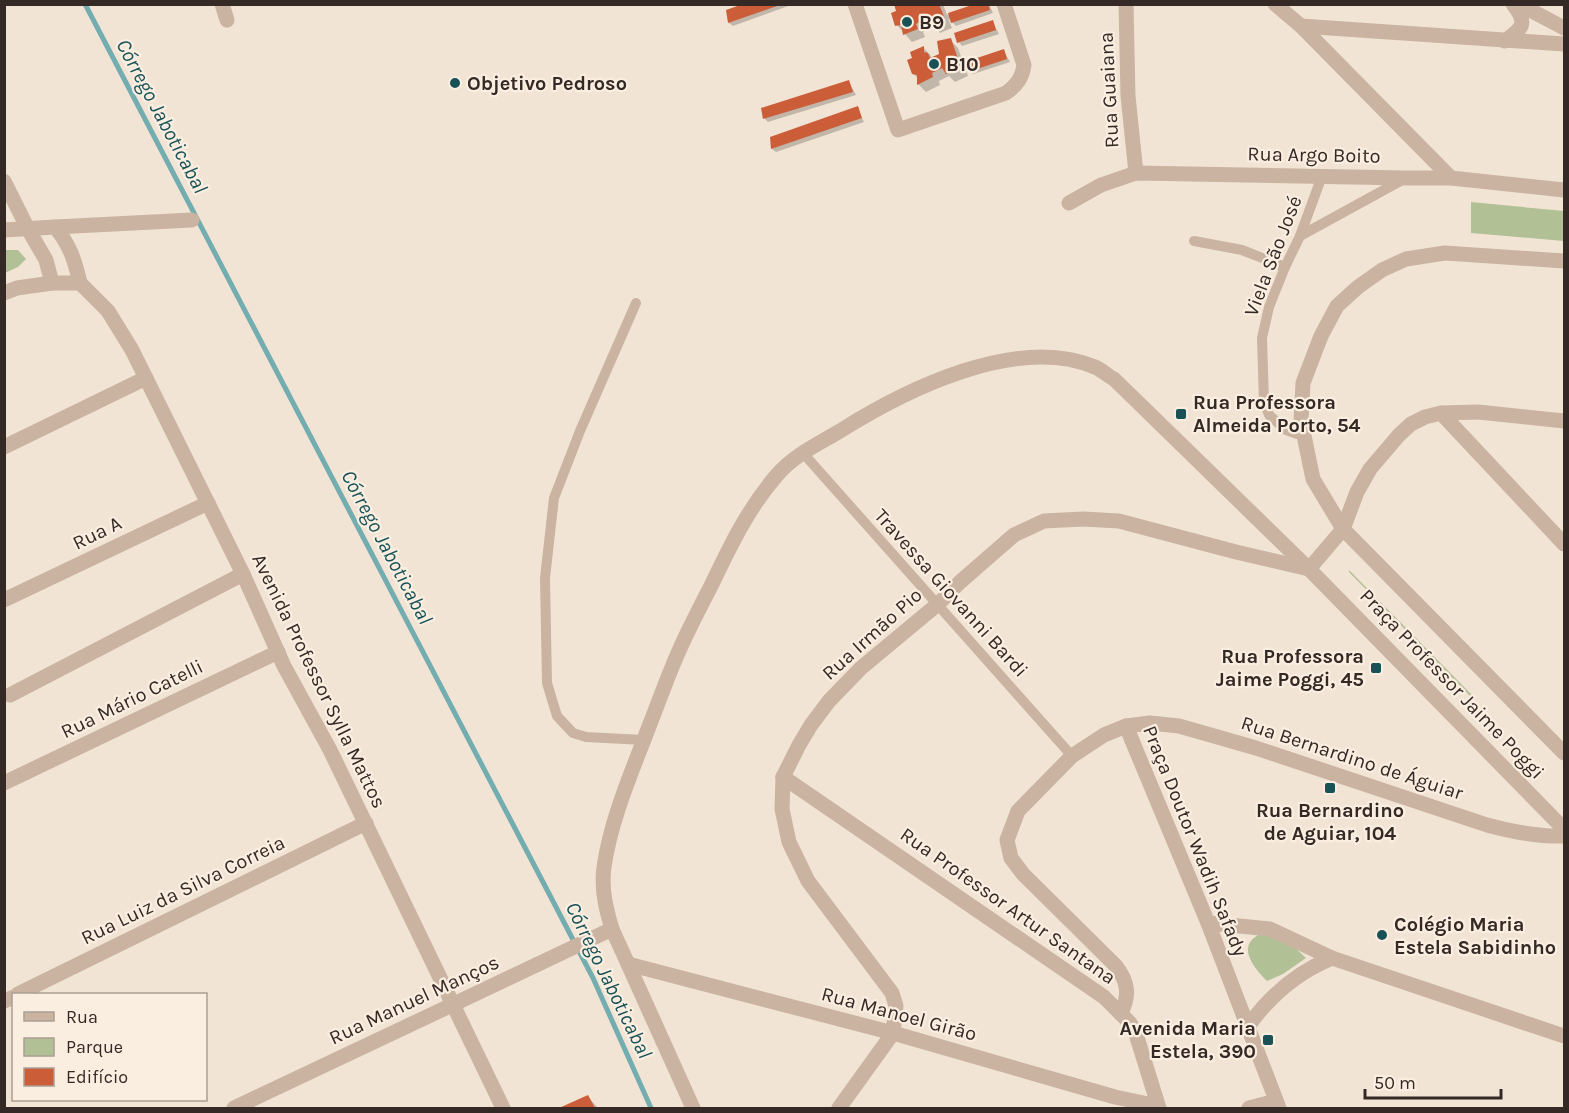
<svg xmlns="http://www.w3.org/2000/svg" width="1569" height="1113" font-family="Karla,sans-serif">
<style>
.green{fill:#b2c195}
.shadow{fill:#0003}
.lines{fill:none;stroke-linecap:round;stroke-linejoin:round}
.stream{stroke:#73adb0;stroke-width:5}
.building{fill:#cc5d39}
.service{stroke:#cab4a1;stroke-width:10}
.minor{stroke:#cab4a1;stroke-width:15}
.tertiary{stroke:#cab4a1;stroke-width:15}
.poi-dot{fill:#185257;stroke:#faeee1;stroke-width:2}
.labels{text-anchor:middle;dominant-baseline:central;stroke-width:4.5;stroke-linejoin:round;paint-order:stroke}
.poi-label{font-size:20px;font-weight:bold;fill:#342924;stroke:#faeee1;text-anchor:start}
.street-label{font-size:20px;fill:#342924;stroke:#faeee1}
.water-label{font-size:21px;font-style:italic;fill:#185257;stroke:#faeee1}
</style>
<rect width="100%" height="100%" fill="#f2e4d5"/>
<!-- green -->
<g class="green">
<path d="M1471,202L1564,211V241L1471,233Z"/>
<path d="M5,250H18L26,259L18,267L5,273Z"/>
<path d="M1349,570L1472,695V698L1349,572Z"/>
<path d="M1266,932L1288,941L1306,958L1283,974L1267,981C1251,965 1234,942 1266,932Z"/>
</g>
<!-- shadow -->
<g class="shadow">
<path d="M748,4H794L733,26L729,23Z"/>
<path d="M896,4H943L947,15L979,4H989L993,13L956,26L948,18L952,28L940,33L934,26L923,32L925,37L912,42L897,25Z"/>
<path d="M993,22L999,34L962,46L959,42Z"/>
<path d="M950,40L958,48L968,76L955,82L949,76L939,81L940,85L926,92L918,84V78L913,74L924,48L931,56V59L940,55Z"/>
<path d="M1004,51L1010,62L973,74L969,70Z"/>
<path d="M849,82L856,95L768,122L765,119L763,109Z"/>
<path d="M857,108L864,122L776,152L772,149L771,138Z"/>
<path d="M588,1097L598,1108H562Z"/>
</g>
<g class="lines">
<!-- stream -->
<path class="stream" d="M85,4L593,978L651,1108"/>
</g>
<!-- building -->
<g class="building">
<path d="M743,4H780V5L728,23L726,10Z"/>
<path d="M894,4H939L945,19L931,25L927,18L916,24L918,29L903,35L901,25L895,26L891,13L896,11Z"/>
<path d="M975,4H988L990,10L951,23L948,13Z"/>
<path d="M993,20L996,30L957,43L954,33Z"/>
<path d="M951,38L961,68L946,74L942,68L932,73L933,77L917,85V75L912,74L907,60L912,58L910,52L924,46V52L928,53L930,58L939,54L937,41Z"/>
<path d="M1004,49L1007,59L968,72L965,62Z"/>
<path d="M849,80L853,92L763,119L761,108Z"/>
<path d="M858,106L862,118L771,149L770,137Z"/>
<path d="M588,1095L595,1108H559Z"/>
</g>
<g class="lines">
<!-- service -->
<g class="service">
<path d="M1300,236L1404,179"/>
<path d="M1194,241L1242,250L1285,267"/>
<path d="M636,303L580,431L554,498L545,578L547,683L557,716L573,733L586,737L644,740"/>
<path d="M1303,436L1286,430L1269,415L1264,402L1262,338L1269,307L1285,267L1300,236L1322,176"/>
<path d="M803,453L1072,756"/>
</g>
<!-- minor -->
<g class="minor">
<path d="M222,4L227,20"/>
<path d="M855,4L898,130L1006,93C1017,85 1022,78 1024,65L1004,4"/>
<path d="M1126,4L1128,96L1136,173"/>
<path d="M1275,4L1301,26L1451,178"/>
<path d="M1519,4L1564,28"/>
<path d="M1301,26L1564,44"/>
<path d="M1505,41C1523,28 1528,24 1513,4"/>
<path d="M4,181L28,229"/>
<path d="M1069,203L1101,185L1136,173L1405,178H1451L1564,190"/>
<path d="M55,227L192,220"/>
<path d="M1564,261L1445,253L1406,259L1382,270L1358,287L1337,306L1321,336L1303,383L1301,421L1313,479L1343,529L1564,753"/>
<path d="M4,293L17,288L52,283"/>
<path d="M1441,413L1564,544"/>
<path d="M4,447L146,378"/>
<path d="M1309,569L1343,529L1357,492L1370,469L1399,435L1411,424L1425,417L1441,413L1478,412L1564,421"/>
<path d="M4,600L208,503"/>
<path d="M10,695L243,574"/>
<path d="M1126,726L1208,923"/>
<path d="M783,777L799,745L811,725L829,701L861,668L938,604L960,582L1014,535L1044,521L1083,519L1119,521L1236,552L1309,569"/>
<path d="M4,783L278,652"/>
<path d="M612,929C606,909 601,889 604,867C611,819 631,774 648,729C658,704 667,678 678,653C688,630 700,607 712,584C730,546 749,507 777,475C793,456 818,444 840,431C905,390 1017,334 1095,367C1102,370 1108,376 1114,379L1309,569L1564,829"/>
<path d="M628,964L693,1108"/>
<path d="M18,994L366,823"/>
<path d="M4,1001L14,997"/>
<path d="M1121,1013C1130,995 1128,982 1116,966L1023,874L1011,858L1007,840L1018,811L1072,756L1104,735L1126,726L1150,723L1179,726L1256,748L1487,825C1513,832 1537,837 1564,836"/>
<path d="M234,1108L454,1004"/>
<path d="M839,1108L893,1033L1115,1097L1158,1106"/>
</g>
<!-- tertiary -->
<g class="tertiary">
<path d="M28,229L46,260L52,283H80L108,311L132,350L243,574L284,666L330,750L503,1108"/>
<path d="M4,230L55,227C70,245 75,261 80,283"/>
<path d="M783,777L1104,997L1130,1023L1136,1034L1159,1108"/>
<path d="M454,1004L612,929L628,964L893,1033L896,1006L892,993L808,881L789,842L782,809L783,777"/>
<path d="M1247,1028C1269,996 1296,973 1332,958"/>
<path d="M1249,1108L1276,1101"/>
<path d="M1279,1108L1208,923L1270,929L1332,958L1564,1036"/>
</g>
</g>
<!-- markers -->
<g class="poi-dot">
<circle cx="907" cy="22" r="6"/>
<circle cx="934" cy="64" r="6"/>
<circle cx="455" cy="83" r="6"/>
<rect x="1175" y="408" width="12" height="12" rx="3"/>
<rect x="1370" y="662" width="12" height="12" rx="3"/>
<rect x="1324" y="782" width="12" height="12" rx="3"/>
<circle cx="1382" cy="935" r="6"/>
<rect x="1262" y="1034" width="12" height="12" rx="3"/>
</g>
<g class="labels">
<!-- poi labels -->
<g class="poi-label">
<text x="919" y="22">B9</text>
<text x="946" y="64">B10</text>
<text x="467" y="83">Objetivo Pedroso</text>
<text x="1193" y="402">Rua Professora<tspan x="1193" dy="23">Almeida Porto, 54</tspan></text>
<text x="1364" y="656" text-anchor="end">Rua Professora<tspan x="1364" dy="23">Jaime Poggi, 45</tspan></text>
<text x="1330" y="810" text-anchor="middle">Rua Bernardino<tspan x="1330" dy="23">de Aguiar, 104</tspan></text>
<text x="1394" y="924">Colégio Maria<tspan x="1394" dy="23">Estela Sabidinho</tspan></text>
<text x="1256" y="1028" text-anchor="end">Avenida Maria<tspan x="1256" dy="23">Estela, 390</tspan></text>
</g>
<!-- street labels -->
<g class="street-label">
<text transform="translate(1109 90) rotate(-93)">Rua Guaiana</text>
<text transform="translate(1314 155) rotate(1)">Rua Argo Boito</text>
<text transform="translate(1273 256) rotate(-69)">Viela São José</text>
<text transform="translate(97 533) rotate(-26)">Rua A</text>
<text transform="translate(951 593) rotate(48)">Travessa Giovanni Bardi</text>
<text transform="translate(872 634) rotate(-42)">Rua Irmão Pio</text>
<text transform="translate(319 681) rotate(64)">Avenida Professor Sylla Mattos</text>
<text transform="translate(1452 684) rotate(46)">Praça Professor Jaime Poggi</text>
<text transform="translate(132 699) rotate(-26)">Rua Mário Catelli</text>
<text transform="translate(1352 758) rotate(18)">Rua Bernardino de Águiar</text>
<text transform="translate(1195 841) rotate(68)">Praça Doutor Wadih Safady</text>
<text transform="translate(183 890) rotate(-26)">Rua Luiz da Silva Correia</text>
<text transform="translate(1008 906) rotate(35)">Rua Professor Artur Santana</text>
<text transform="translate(414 1000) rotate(-25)">Rua Manuel Manços</text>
<text transform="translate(899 1014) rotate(15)">Rua Manoel Girão</text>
</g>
<!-- water labels -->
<g class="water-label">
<text transform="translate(162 116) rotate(62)">Córrego Jaboticabal</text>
<text transform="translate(387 547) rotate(62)">Córrego Jaboticabal</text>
<text transform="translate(609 980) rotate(64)">Córrego Jaboticabal</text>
</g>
</g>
<!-- border -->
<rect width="1569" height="1113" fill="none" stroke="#342924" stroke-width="12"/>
<!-- legend -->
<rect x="12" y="993" width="195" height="108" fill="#faeee1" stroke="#ab9f95" stroke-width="1.5"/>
<rect x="24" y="1012" width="30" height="9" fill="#cab4a1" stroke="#ab9f95" stroke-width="1.5"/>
<text x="66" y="1023" font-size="18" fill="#342924">Rua</text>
<rect x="24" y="1038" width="30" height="18" fill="#b2c195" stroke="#ab9f95" stroke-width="1.5"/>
<text x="66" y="1053" font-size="18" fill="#342924">Parque</text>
<rect x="24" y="1068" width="30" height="18" fill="#cc5d39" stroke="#ab9f95" stroke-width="1.5"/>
<text x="66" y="1083" font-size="18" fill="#342924">Edifício</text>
<!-- scale -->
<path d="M1365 1089v9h136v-9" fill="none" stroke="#342924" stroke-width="3"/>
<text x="1374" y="1089" font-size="18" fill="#342924" stroke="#faeee1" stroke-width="4.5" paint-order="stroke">50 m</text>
</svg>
